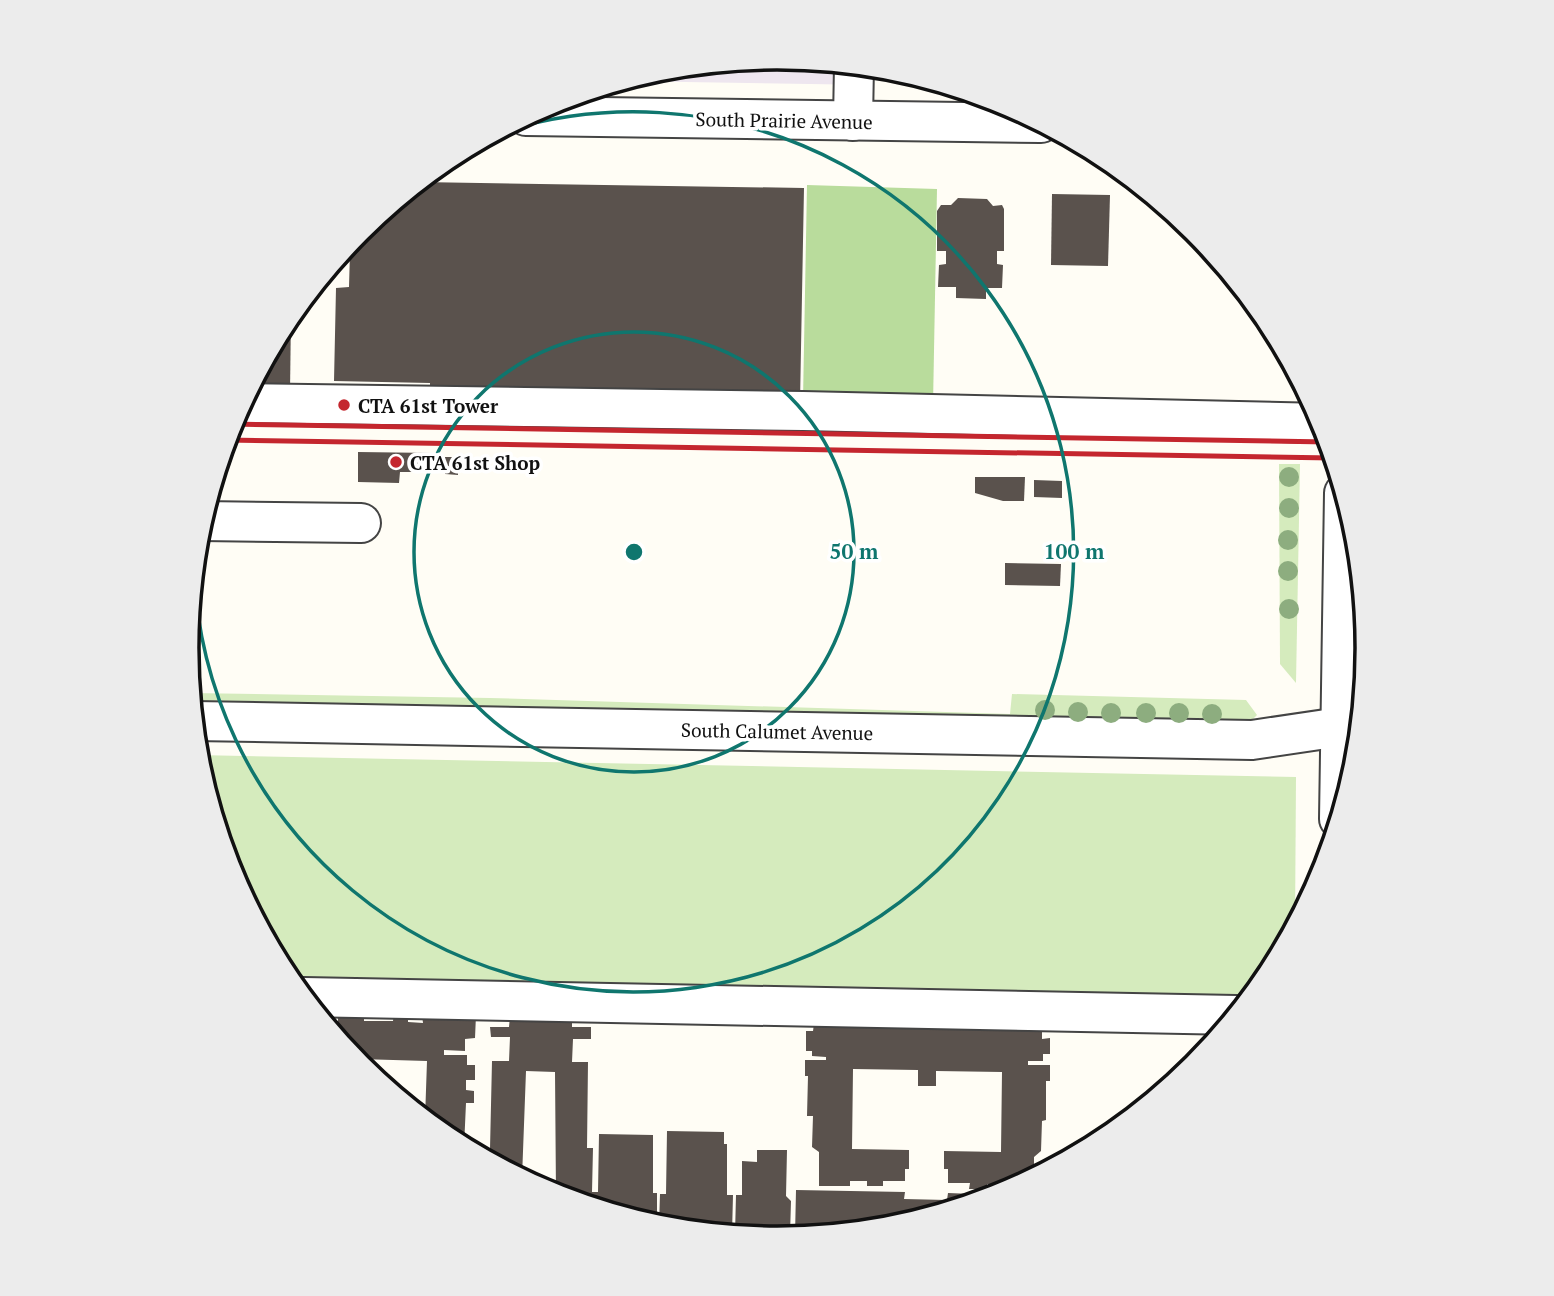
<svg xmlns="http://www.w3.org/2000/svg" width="1554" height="1296" font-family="'PT Serif',serif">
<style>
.industrial{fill:#eee6ef}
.green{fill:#d5ebbd}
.forest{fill:#b9dc9c}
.building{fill:#5a524d}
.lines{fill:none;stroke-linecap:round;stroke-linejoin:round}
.minor-casing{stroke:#444;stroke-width:42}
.minor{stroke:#fff;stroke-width:38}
.rail{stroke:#c4262e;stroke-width:5}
.tree{fill:#8dad7f}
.ring{fill:none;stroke:#0f766e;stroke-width:3.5}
.poi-dot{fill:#c4262e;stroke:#fff;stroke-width:2.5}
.labels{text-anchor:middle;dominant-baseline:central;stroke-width:7;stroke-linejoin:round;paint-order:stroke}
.street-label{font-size:19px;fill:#111;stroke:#fff}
.poi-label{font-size:19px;font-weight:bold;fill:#111;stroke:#fff;text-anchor:start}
.rim{fill:none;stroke:#111;stroke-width:3.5}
.centre{fill:#0f766e;stroke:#fff;stroke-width:3.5}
.ring-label{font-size:21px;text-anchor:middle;font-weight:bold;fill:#0f766e;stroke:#fff;stroke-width:7;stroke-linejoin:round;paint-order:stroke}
</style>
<rect width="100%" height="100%" fill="#fffdf5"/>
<!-- industrial -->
<path class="industrial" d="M777,58L873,67V85L621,81L662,69Z"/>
<!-- green -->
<g class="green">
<path d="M1279,464H1300L1296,683L1280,664Z"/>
<path d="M191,693L490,698L1010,714L1012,694L1246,700L1257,715L1249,723L192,705Z"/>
<path d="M197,755L1296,777L1295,925L1268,976L1246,1002L292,983L232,874Z"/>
</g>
<!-- forest -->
<path class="forest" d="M807,185L937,189L933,405L803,400Z"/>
<!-- building -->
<g class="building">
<path d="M420,182L804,188L800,402L430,396V383L334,381L336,288L349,287L350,252H346V247L360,230Z"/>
<path d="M1052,194L1110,195L1108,266L1051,265Z"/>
<path d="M958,198L987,199L993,206L1002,205L1004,209V251H997V264L1003,265L1002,288H986V299L956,298V287H938L939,265L946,264V251H937V211L941,205H951Z"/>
<path d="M291,314L290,392L248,391L286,320Z"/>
<path d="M358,452L434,453V472H400L399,483L358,482Z"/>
<path d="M445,457H458V475L445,474Z"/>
<path d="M975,477H1025L1024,501H1003L975,493Z"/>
<path d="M1034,480L1062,481V498L1034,497Z"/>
<path d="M1005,563L1061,564L1060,586L1005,585Z"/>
<path d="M338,1012L364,1013V1021H393L394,1014L408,1015V1022L423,1023L422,1015H476L475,1038L465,1039V1051L444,1050V1055H467V1065H475V1080H466V1090L474,1091V1103H466L464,1147L449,1139L425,1119L427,1061L359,1059V1065L323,1021H338Z"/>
<path d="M510,1016L572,1017V1027H591V1039H573L572,1062H588L587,1148H593L592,1192H598L599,1134L653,1135V1193H657V1225L556,1195L555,1072L526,1071L522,1178L486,1159L487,1149H490L492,1061H509L510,1037H491L490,1027H509Z"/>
<path d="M814,1024L1042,1030V1039L1050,1038V1054H1043V1061H1028V1065H1050V1081H1046V1120L1042,1121L1041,1151L1034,1157V1177L1012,1189L1002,1188V1185L987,1184V1189H969L970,1183H948V1169H944V1151L1001,1152L1002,1072L936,1071V1086H918V1070L853,1069L852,1149L909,1150V1169H905V1181H883V1186H867V1181H850V1186H819V1152L812,1147L813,1116H807L808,1076H805V1060H826V1057L812,1056V1051H806V1031H813Z"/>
<path d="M667,1131L724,1132V1144H727V1195H733L732,1234L659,1226L660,1194H666Z"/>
<path d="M757,1150H787L786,1196L791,1201L790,1235L762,1234V1237L735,1234L736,1195H742V1161L757,1162Z"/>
<path d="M796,1190L905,1192L904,1199L947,1200L948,1193L998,1195L892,1227L795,1236Z"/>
</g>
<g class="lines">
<!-- minor casing -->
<g class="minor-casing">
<g id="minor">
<path d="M526,116L1041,123"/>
<path d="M853,121L854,65"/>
<path d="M242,403L803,411L1323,423"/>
<path d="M202,521L361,523"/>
<path d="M194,721L1252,740L1360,724"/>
<path d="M1339,819L1344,493"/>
<path d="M304,997L1236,1015"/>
</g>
</g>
<!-- minor -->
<use href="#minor" class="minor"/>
<!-- rail -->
<g class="rail">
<path d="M231,424L1328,442"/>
<path d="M226,440L1333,458"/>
</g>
</g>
<!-- trees -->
<g class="tree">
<circle cx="1289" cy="477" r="10"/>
<circle cx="1289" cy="508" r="10"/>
<circle cx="1288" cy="540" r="10"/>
<circle cx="1288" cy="571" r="10"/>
<circle cx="1289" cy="609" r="10"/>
<circle cx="1045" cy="710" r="10"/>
<circle cx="1078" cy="712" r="10"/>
<circle cx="1111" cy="713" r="10"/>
<circle cx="1146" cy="713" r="10"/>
<circle cx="1179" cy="713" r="10"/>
<circle cx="1212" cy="714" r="10"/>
</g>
<!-- distance rings -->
<g class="ring">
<circle cx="634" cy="552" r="220"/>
<path d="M487 137A440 440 0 1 1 194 571"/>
</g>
<!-- markers -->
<g class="poi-dot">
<circle cx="344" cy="405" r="7"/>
<circle cx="396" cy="462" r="7"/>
</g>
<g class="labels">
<!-- street labels -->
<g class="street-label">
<text transform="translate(784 120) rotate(1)">South Prairie Avenue</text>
<text transform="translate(777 731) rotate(1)">South Calumet Avenue</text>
</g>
<!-- poi labels -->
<g class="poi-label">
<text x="358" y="405">CTA 61st Tower</text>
<text x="410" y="462">CTA 61st Shop</text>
</g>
</g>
<!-- crop -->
<path d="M0 0H1554V1296H0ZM199 648a578 578 0 1 1 1156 0a578 578 0 1 1-1156 0Z" fill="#ececec" fill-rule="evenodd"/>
<path class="rim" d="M199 648a578 578 0 1 1 1156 0a578 578 0 1 1-1156 0Z"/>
<circle cx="634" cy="552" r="10" class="centre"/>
<g class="ring-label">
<text x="854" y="559">50 m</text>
<text x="1074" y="559">100 m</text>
</g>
</svg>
